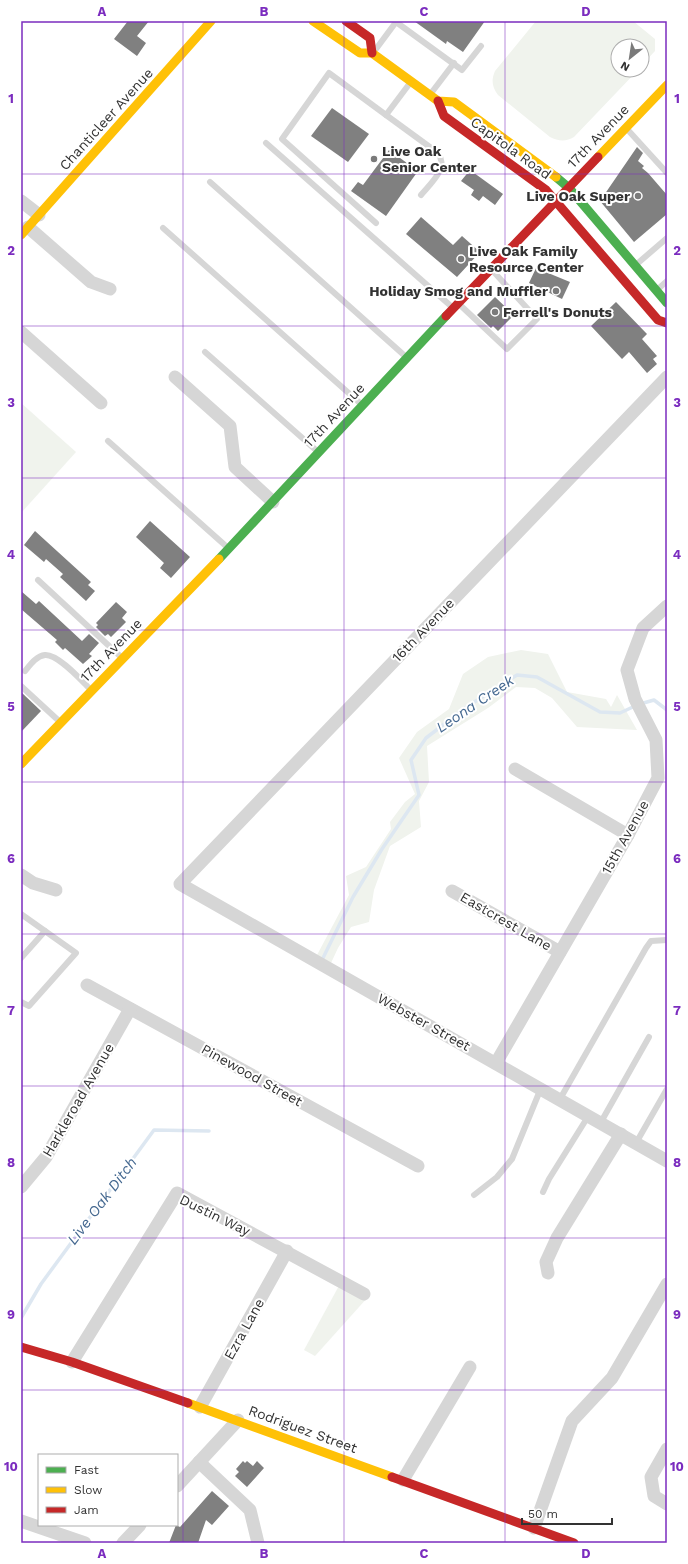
<svg xmlns="http://www.w3.org/2000/svg" width="688" height="1564" font-family="'Work Sans',sans-serif">
<style>
.green{fill:#f0f3ed}
.lines{fill:none;stroke-linecap:round;stroke-linejoin:round}
.stream{stroke:#dde7f1;stroke-width:3.5}
.building{fill:#808080}
.lane{stroke:#d6d6d6;stroke-width:6}
.street{stroke:#d6d6d6;stroke-width:13}
.fast{stroke:#4caf50;stroke-width:9}
.slow{stroke:#ffc107;stroke-width:9}
.jam{stroke:#c62828;stroke-width:9}
.grid{fill:none;stroke:#7b2cbf;stroke-width:1;stroke-opacity:0.55}
.poi-dot{fill:#7a7a7a;stroke:#fff;stroke-width:1.5}
.labels{text-anchor:middle;dominant-baseline:central;stroke-width:4;stroke-linejoin:round;paint-order:stroke}
.street-label{font-size:14px;fill:#323232;stroke:#fff}
.poi-label{font-size:14px;font-weight:bold;fill:#323232;stroke:#fff;text-anchor:start}
.water-label{font-size:15px;font-style:italic;fill:#446890;stroke:#fff}
.neatline{fill:none;stroke:#7b2cbf;stroke-width:1.5}
.grid-label{font-size:13px;text-anchor:middle;font-weight:bold;fill:#7b2cbf}
</style>
<rect width="100%" height="100%" fill="#fff"/>
<!-- green -->
<g class="green">
<path d="M536,21H633L655,39V51L642,65V46H618V70H638L574,137C566,142 558,141 550,137L498,95C492,87 491,80 495,71Z"/>
<path d="M21,403L76,452L21,513Z"/>
<path d="M521,650L548,654L567,692L606,699L611,707L617,695L637,730L577,727L552,698L535,688L516,687L488,708L427,746L429,782L419,801L421,827L390,846L374,890L369,922L351,927L338,948L331,963L317,955L349,895L346,876L366,867L391,829L390,822L405,802L415,794L399,758L417,732L449,709L463,674L488,657Z"/>
<path d="M341,1282L368,1297L315,1356L304,1350Z"/>
</g>
<g class="lines">
<!-- stream -->
<g class="stream">
<path d="M640,704L654,700L667,710"/>
<path d="M323,958L353,897L382,849L419,795L411,760L426,738L468,706L517,675L537,677L600,712L620,713L635,706"/>
<path d="M21,1318L41,1284L154,1130L209,1131"/>
</g>
</g>
<!-- building -->
<g class="building">
<path d="M128,21H149L137,36L146,43L137,56L114,39Z"/>
<path d="M414,21H485L463,52L447,41L446,44Z"/>
<path d="M332,108L369,134L348,162L311,136Z"/>
<path d="M637,147L643,153L638,161L644,166L642,168L648,173L667,195V214L634,242L600,201Z"/>
<path d="M389,150L418,171L386,216L351,191L358,182L363,185Z"/>
<path d="M470,170L503,194L495,205L483,196L479,201L471,195L474,190L461,181Z"/>
<path d="M421,217L453,245L462,236L480,252L457,277L406,234Z"/>
<path d="M536,268L570,282L562,299L529,283Z"/>
<path d="M495,297L514,315L498,331L493,326L491,328L477,315Z"/>
<path d="M616,302L647,334L642,339L657,356L653,359L657,364L647,373L629,352L622,359L591,326Z"/>
<path d="M150,521L190,557L171,578L160,568L164,563L136,537Z"/>
<path d="M35,531L91,582L88,585L95,591L86,601L60,577L63,574L46,559L44,562L24,545Z"/>
<path d="M21,591L36,604L39,601L82,641L89,634L99,643L89,654L92,656L83,664L65,648L63,650L55,642L57,640L21,609Z"/>
<path d="M116,602L127,612L122,618L126,622L111,637L108,634L105,636L96,627L98,625L96,623Z"/>
<path d="M21,692L41,711L21,732Z"/>
<path d="M243,1461L245,1463L247,1461L253,1466L257,1461L264,1468L247,1487L235,1476L239,1472L236,1469Z"/>
<path d="M212,1491L229,1506L212,1525L206,1520L198,1543H169L176,1525L180,1527Z"/>
</g>
<g class="lines">
<!-- lane -->
<g class="lane">
<path d="M376,49L396,22L462,70L481,46"/>
<path d="M410,83L386,115L438,153C449,168 431,183 421,195"/>
<path d="M432,92L454,63"/>
<path d="M627,129L667,173"/>
<path d="M266,143L452,307"/>
<path d="M210,182L405,356"/>
<path d="M376,223L282,139L329,73L386,115"/>
<path d="M163,228L361,404"/>
<path d="M638,263L667,238"/>
<path d="M658,289L667,281"/>
<path d="M459,304L507,349L537,319L492,270"/>
<path d="M205,352L317,451"/>
<path d="M108,441L227,547"/>
<path d="M38,580L121,657"/>
<path d="M25,671C30,665 36,656 45,655C58,654 81,680 90,689"/>
<path d="M21,686L59,721"/>
<path d="M21,914L76,953L29,1006L21,1002"/>
<path d="M21,958L45,931"/>
<path d="M560,1099L646,948L651,941L667,940"/>
<path d="M601,1122L649,1037"/>
<path d="M636,1143L667,1089"/>
<path d="M543,1192L549,1179L589,1115"/>
<path d="M474,1195L497,1177L512,1159L541,1088"/>
</g>
<!-- street -->
<g class="street">
<path d="M21,201L39,215"/>
<path d="M28,227L91,282L110,289"/>
<path d="M21,332L101,403"/>
<path d="M175,377L230,426L235,467L273,502"/>
<path d="M667,377L180,884L667,1161"/>
<path d="M515,769L628,835"/>
<path d="M21,875L33,883L56,890"/>
<path d="M452,891L560,952"/>
<path d="M87,985L418,1166"/>
<path d="M496,1063L628,835L658,778L656,740L635,699L627,670L643,628L667,606"/>
<path d="M21,1187L46,1157L130,1009"/>
<path d="M548,1273L546,1262L557,1238L621,1134"/>
<path d="M72,1362L177,1193L364,1294"/>
<path d="M200,1407L287,1251"/>
<path d="M667,1449L651,1477L654,1496L667,1504"/>
<path d="M199,1462L250,1510L258,1543"/>
<path d="M403,1480L470,1367"/>
<path d="M177,1486L238,1420"/>
<path d="M21,1521L85,1543"/>
<path d="M534,1528L572,1421L612,1378L667,1284"/>
<path d="M123,1543L140,1525"/>
</g>
<!-- fast -->
<g class="fast">
<path d="M556,177L569,188L667,303"/>
<path d="M219,559L446,316"/>
</g>
<!-- slow -->
<g class="slow">
<path d="M313,21L360,53H372L438,101L454,102L556,177"/>
<path d="M598,157L667,85"/>
<path d="M21,235L211,21"/>
<path d="M21,764L219,559"/>
<path d="M188,1403L392,1477"/>
</g>
<!-- jam -->
<g class="jam">
<path d="M346,21L370,38L372,53"/>
<path d="M438,101L444,116L546,190L658,320L667,323"/>
<path d="M446,316L598,157"/>
<path d="M21,1347L72,1362L188,1403"/>
<path d="M392,1477L574,1543"/>
</g>
</g>
<!-- grid -->
<path class="grid" d="M183,21V1543M344,21V1543M505,21V1543M21,174H667M21,326H667M21,478H667M21,630H667M21,782H667M21,934H667M21,1086H667M21,1238H667M21,1390H667"/>
<!-- markers -->
<g class="poi-dot">
<circle cx="374" cy="159" r="4"/>
<circle cx="638" cy="196" r="4"/>
<circle cx="461" cy="259" r="4"/>
<circle cx="556" cy="291" r="4"/>
<circle cx="495" cy="312" r="4"/>
</g>
<g class="labels">
<!-- street labels -->
<g class="street-label">
<text transform="translate(106 119) rotate(-48)">Chanticleer Avenue</text>
<text transform="translate(598 136) rotate(-46)">17th Avenue</text>
<text transform="translate(511 148) rotate(36)">Capitola Road</text>
<text transform="translate(334 415) rotate(-47)">17th Avenue</text>
<text transform="translate(423 630) rotate(-46)">16th Avenue</text>
<text transform="translate(111 650) rotate(-46)">17th Avenue</text>
<text transform="translate(625 837) rotate(-61)">15th Avenue</text>
<text transform="translate(506 921) rotate(30)">Eastcrest Lane</text>
<text transform="translate(424 1022) rotate(29)">Webster Street</text>
<text transform="translate(252 1075) rotate(29)">Pinewood Street</text>
<text transform="translate(78 1100) rotate(-60)">Harkleroad Avenue</text>
<text transform="translate(215 1215) rotate(26)">Dustin Way</text>
<text transform="translate(244 1329) rotate(-61)">Ezra Lane</text>
<text transform="translate(303 1429) rotate(20)">Rodriguez Street</text>
</g>
<!-- poi labels -->
<g class="poi-label">
<text x="382" y="151">Live Oak<tspan x="382" dy="16">Senior Center</tspan></text>
<text x="630" y="196" text-anchor="end">Live Oak Super</text>
<text x="469" y="251">Live Oak Family<tspan x="469" dy="16">Resource Center</tspan></text>
<text x="548" y="291" text-anchor="end">Holiday Smog and Muffler</text>
<text x="503" y="312">Ferrell's Donuts</text>
</g>
<!-- water labels -->
<g class="water-label">
<text transform="translate(475 704) rotate(-34)">Leona Creek</text>
<text transform="translate(102 1201) rotate(-53)">Live Oak Ditch</text>
</g>
</g>
<!-- border -->
<rect width="688" height="1564" fill="none" stroke="#ffffff" stroke-width="44"/>
<!-- legend -->
<rect x="38" y="1454" width="140" height="72" fill="#ffffff" stroke="#adadad"/>
<rect x="46" y="1467" width="20" height="6" fill="#4caf50" stroke="#adadad"/>
<text x="74" y="1474" font-size="12" fill="#323232">Fast</text>
<rect x="46" y="1487" width="20" height="6" fill="#ffc107" stroke="#adadad"/>
<text x="74" y="1494" font-size="12" fill="#323232">Slow</text>
<rect x="46" y="1507" width="20" height="6" fill="#c62828" stroke="#adadad"/>
<text x="74" y="1514" font-size="12" fill="#323232">Jam</text>
<!-- north arrow -->
<g transform="translate(630 58) rotate(210)"><circle r="19" fill="#ffffff" stroke="#adadad"/>
<path d="M0-3L7 15L0 10L-7 15Z" fill="#7a7a7a"/>
<text y="-6" font-size="11" font-weight="bold" text-anchor="middle" fill="#323232">N</text>
</g>
<!-- scale -->
<path d="M522 1518v6h90v-6" fill="none" stroke="#323232" stroke-width="2"/>
<text x="528" y="1518" font-size="12" fill="#323232" stroke="#ffffff" stroke-width="3" paint-order="stroke">50 m</text>
<rect x="22" y="22" width="644" height="1520" class="neatline"/>
<g class="grid-label">
<text x="102" y="16">A</text>
<text x="264" y="16">B</text>
<text x="424" y="16">C</text>
<text x="586" y="16">D</text>
<text x="11" y="103">1</text>
<text x="677" y="103">1</text>
<text x="11" y="255">2</text>
<text x="677" y="255">2</text>
<text x="11" y="407">3</text>
<text x="677" y="407">3</text>
<text x="11" y="559">4</text>
<text x="677" y="559">4</text>
<text x="11" y="711">5</text>
<text x="677" y="711">5</text>
<text x="11" y="863">6</text>
<text x="677" y="863">6</text>
<text x="11" y="1015">7</text>
<text x="677" y="1015">7</text>
<text x="11" y="1167">8</text>
<text x="677" y="1167">8</text>
<text x="11" y="1319">9</text>
<text x="677" y="1319">9</text>
<text x="11" y="1471">10</text>
<text x="677" y="1471">10</text>
<text x="102" y="1558">A</text>
<text x="264" y="1558">B</text>
<text x="424" y="1558">C</text>
<text x="586" y="1558">D</text>
</g>
</svg>
